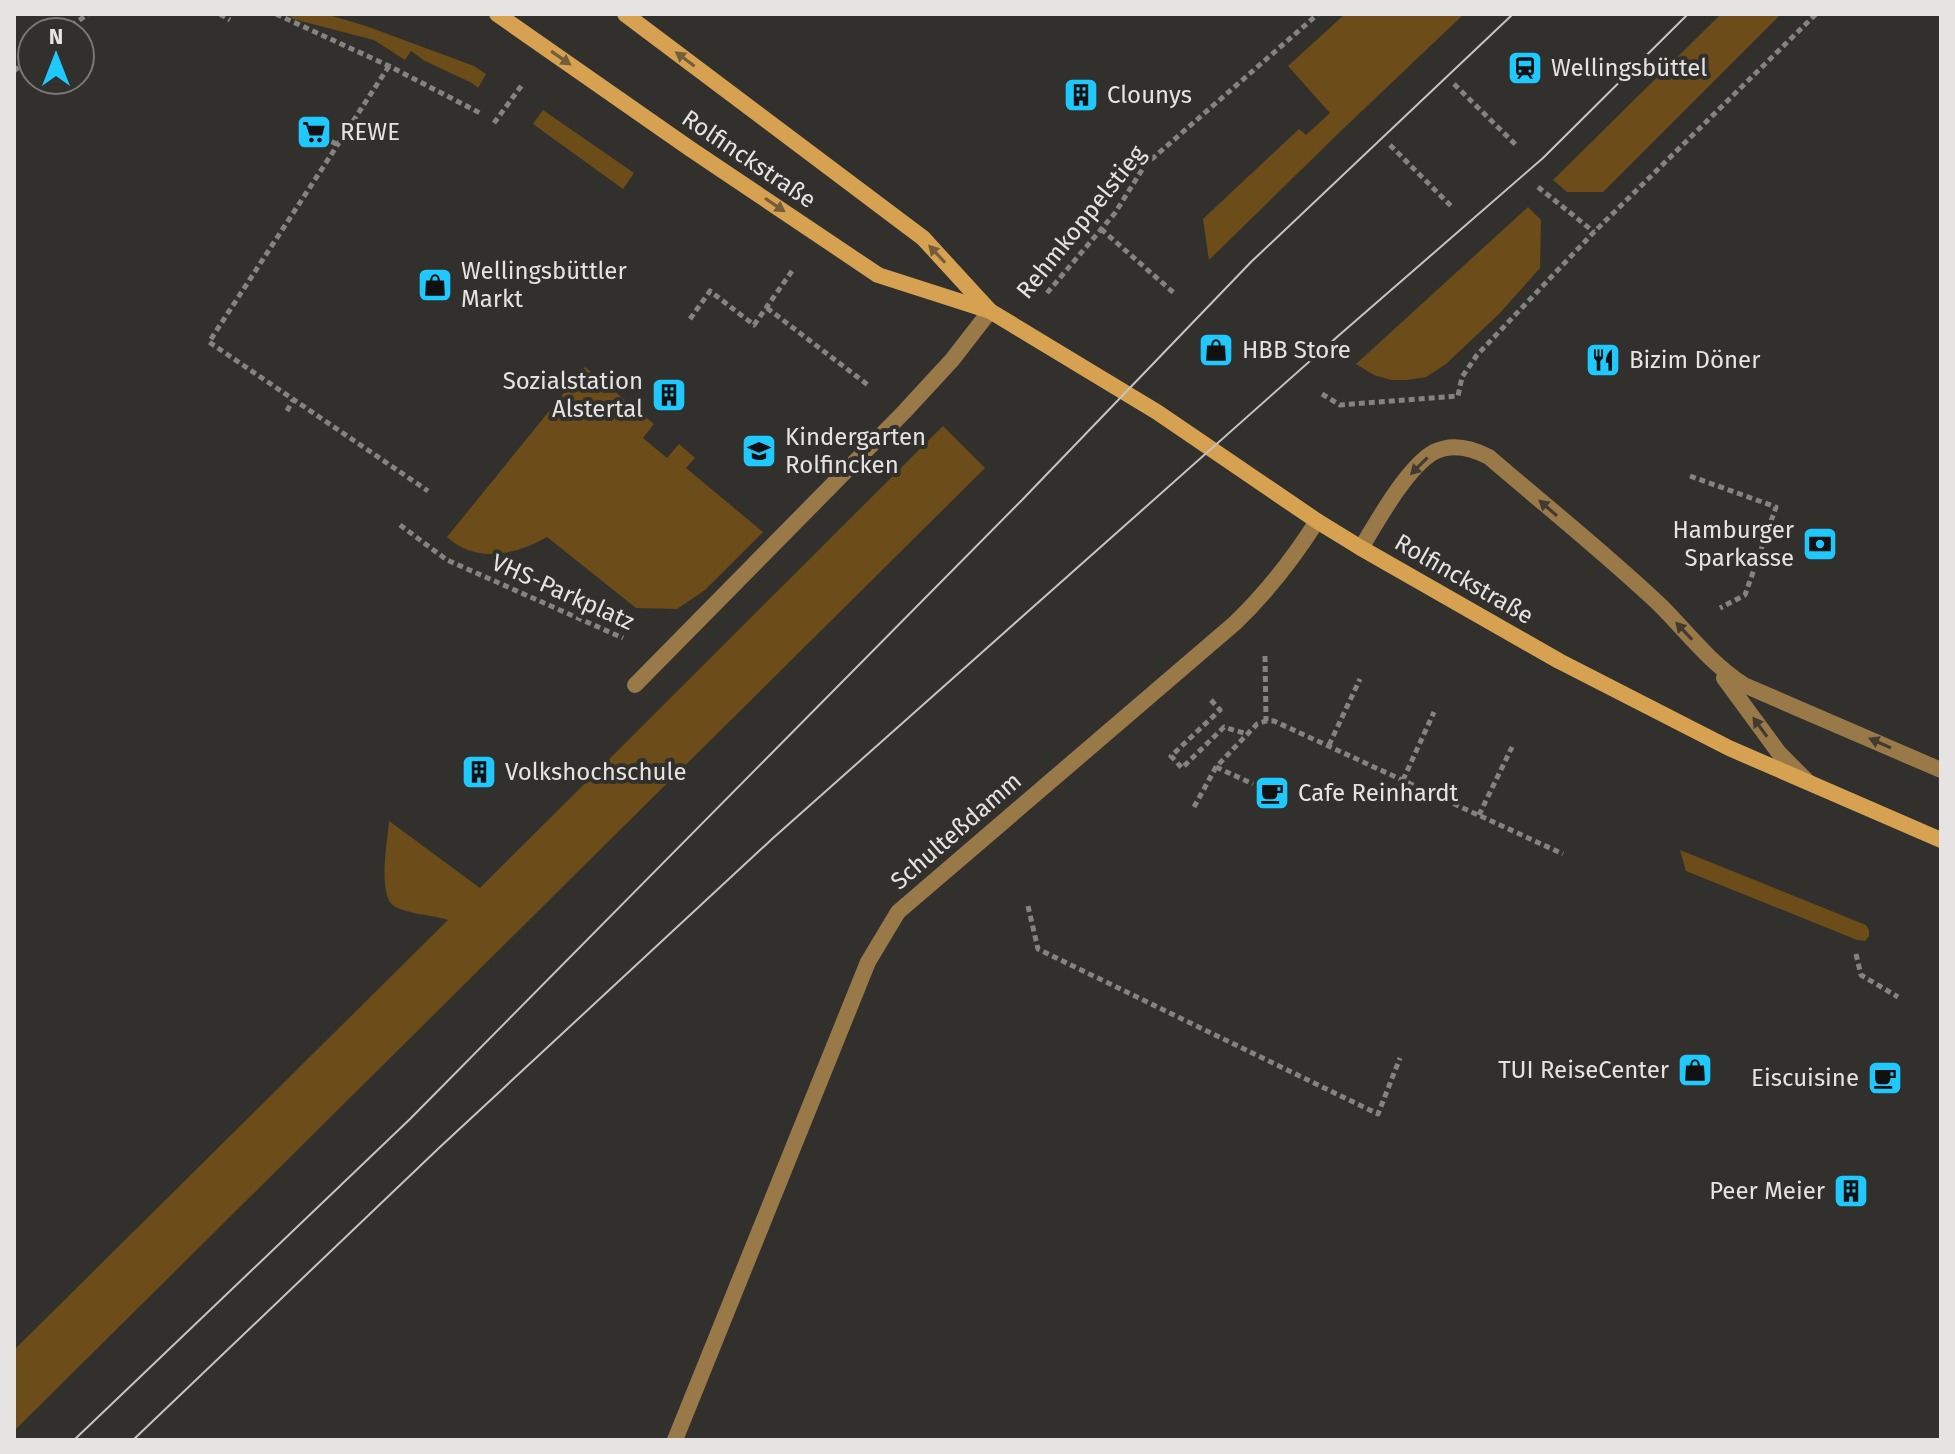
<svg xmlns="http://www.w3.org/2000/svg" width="1955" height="1454" font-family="'Fira Sans',sans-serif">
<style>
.green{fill:#6c4c18}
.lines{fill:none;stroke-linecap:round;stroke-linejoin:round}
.path{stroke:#858381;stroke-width:5;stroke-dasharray:6 4;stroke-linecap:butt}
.lane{stroke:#9a7949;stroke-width:16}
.street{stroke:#9a7949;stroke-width:16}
.secondary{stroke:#d6a150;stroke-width:16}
.tram{stroke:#c6c4c2;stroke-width:2}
.oneway{fill:#745d3b}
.oneway2{fill:#423b31}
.labels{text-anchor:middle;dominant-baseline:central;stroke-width:8;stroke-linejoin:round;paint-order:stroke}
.poi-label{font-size:24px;fill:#e6e4e3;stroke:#32302d;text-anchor:start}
.street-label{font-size:24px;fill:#e6e4e3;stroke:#32302d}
</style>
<rect width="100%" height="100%" fill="#32302d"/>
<!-- green -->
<g class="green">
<path d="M288,14H316L332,16L366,26L474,66L486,74L478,88L472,83L425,61L411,51L405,60L374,40L293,19Z"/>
<path d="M1345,14H1464L1344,128L1209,260L1203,219L1299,129L1306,135L1330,113L1288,66Z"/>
<path d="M1721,14H1781L1603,192H1567L1553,180Z"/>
<path d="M543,110L634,173L623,189L533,124Z"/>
<path d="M1528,207L1541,220L1540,268L1500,313L1446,364L1426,377L1407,380H1391L1374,375L1356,364Z"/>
<path d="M585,367L654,424L643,438L667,458L679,444L695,458L686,468L763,532L705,590L677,609L636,608L547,537C515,555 476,564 447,537Z"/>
<path d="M943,426L985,468L14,1431V1350L448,920C433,915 407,914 394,906C377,895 388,839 389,821L480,888Z"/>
<path d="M1680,850L1866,925L1869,930V936L1865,941L1857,940L1686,871Z"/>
</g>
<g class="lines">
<!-- path -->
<g class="path">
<path d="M220,14L230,20"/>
<path d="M276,14L389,66L482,114"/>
<path d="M63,32L88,14"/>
<path d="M389,66L209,342L428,491"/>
<path d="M14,71L32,56"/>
<path d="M1454,84L1518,147"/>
<path d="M494,123L522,85"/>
<path d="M314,132L338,145"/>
<path d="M1390,145L1453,208"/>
<path d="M1538,187L1594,232"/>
<path d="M1101,229L1174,293"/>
<path d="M1047,293L1115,213L1145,165L1318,14"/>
<path d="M767,308L868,385"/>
<path d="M690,319L710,291L754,325L792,271"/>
<path d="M1322,394L1340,405L1458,396L1462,377L1477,355L1594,232L1816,14"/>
<path d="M287,411L293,400"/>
<path d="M1690,476L1776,507L1745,595L1720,608"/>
<path d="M400,525L447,560L623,638"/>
<path d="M1265,656L1266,721"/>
<path d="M1211,700L1220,710L1171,756L1182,768L1224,727L1247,734"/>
<path d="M1329,745L1360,679"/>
<path d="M1216,767L1253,784"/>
<path d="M1403,780L1434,712"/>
<path d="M1194,807L1216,767L1257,724L1266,721H1274L1563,854"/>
<path d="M1479,815L1512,747"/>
<path d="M1028,906L1038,949L1378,1114L1400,1058"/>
<path d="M1856,954L1861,975L1898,997"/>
</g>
<!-- lane -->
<g class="lane">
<path d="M1361,548C1377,522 1407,467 1434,452C1452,443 1472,448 1489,457C1546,506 1605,553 1660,605C1688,633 1710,663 1744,685L1941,770"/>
<path d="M1724,678L1779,753L1807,781"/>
<path d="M635,685L904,412L952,360L990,311"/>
</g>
<!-- street -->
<path class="street" d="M675,1440L868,962L898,912L1235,623C1267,592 1293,559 1317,521"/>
<!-- secondary -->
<g class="secondary">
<path d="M497,14L689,148L878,275L990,311L1157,412L1317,521L1361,548L1559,661L1729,748L1941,840"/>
<path d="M625,14L923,238L989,310"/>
</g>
<!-- tram -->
<g class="tram">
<path d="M74,1440L410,1119L1022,500L1251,262L1513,14"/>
<path d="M133,1440L440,1147L772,839L1337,337L1543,158L1688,14"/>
</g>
</g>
<!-- one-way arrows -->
<defs><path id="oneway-solid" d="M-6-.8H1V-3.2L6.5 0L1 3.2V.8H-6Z" transform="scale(2)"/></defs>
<g class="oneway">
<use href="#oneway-solid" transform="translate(561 58) rotate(35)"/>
<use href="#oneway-solid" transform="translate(685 59) rotate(-143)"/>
<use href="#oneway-solid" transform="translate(775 205) rotate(34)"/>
<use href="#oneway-solid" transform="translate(937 254) rotate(-133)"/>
</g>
<g class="oneway2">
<use href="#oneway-solid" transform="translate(1419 466) rotate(135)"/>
<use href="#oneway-solid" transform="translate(1548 508) rotate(-139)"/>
<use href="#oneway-solid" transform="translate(1684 631) rotate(-133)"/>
<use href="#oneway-solid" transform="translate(1760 727) rotate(-126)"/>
<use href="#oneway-solid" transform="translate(1880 743) rotate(-156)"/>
</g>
<!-- icons -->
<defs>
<g id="station-square" transform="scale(1.8)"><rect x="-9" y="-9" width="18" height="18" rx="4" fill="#1fc9fd" stroke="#32302d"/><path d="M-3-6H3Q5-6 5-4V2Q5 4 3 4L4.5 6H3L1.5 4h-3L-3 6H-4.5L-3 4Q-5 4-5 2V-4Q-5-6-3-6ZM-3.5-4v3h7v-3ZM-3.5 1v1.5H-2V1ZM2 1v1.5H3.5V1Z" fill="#111"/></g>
<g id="building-square" transform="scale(1.8)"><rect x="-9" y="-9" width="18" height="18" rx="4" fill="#1fc9fd" stroke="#32302d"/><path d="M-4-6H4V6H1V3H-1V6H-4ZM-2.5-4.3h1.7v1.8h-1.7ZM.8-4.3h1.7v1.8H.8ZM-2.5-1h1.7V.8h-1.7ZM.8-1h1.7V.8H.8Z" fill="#111"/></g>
<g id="supermarket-square" transform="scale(1.8)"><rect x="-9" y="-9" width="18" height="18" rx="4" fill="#1fc9fd" stroke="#32302d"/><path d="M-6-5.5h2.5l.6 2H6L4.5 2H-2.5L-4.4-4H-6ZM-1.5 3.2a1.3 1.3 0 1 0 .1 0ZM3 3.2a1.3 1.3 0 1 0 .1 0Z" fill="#111"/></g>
<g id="shop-square" transform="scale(1.8)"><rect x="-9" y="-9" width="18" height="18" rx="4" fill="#1fc9fd" stroke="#32302d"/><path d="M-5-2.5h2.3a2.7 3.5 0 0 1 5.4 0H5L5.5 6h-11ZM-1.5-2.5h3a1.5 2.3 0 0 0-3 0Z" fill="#111"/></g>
<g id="restaurant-square" transform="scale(1.8)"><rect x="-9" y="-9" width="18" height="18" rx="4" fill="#1fc9fd" stroke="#32302d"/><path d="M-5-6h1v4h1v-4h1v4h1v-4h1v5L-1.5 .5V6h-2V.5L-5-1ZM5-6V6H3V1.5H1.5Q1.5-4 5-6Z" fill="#111"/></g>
<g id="school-square" transform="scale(1.8)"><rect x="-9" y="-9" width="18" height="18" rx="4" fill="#1fc9fd" stroke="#32302d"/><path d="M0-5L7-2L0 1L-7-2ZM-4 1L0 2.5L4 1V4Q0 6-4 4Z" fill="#111"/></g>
<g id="bank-square" transform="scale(1.8)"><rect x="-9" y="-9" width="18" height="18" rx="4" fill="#1fc9fd" stroke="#32302d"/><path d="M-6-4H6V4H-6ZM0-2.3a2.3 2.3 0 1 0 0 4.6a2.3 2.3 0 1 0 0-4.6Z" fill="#111"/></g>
<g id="cafe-square" transform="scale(1.8)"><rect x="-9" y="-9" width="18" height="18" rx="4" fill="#1fc9fd" stroke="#32302d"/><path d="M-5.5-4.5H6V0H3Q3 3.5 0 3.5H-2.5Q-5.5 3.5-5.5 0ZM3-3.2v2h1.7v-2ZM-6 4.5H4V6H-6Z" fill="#111"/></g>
</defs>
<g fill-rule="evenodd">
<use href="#station-square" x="1525" y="68"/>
<use href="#building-square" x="1081" y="95"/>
<use href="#supermarket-square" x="314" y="132"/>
<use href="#shop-square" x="435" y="285"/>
<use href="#shop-square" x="1216" y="350"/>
<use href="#restaurant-square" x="1603" y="360"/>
<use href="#building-square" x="669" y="395"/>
<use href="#school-square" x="759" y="451"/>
<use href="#bank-square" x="1820" y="544"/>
<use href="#building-square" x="479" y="772"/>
<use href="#cafe-square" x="1272" y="793"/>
<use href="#shop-square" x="1695" y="1070"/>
<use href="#cafe-square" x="1885" y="1078"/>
<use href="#building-square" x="1851" y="1191"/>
</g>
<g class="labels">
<!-- poi labels -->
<g class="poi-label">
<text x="1551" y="68">Wellingsbüttel</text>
<text x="1107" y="95">Clounys</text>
<text x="340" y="132">REWE</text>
<text x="461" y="271">Wellingsbüttler<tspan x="461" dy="28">Markt</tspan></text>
<text x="1242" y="350">HBB Store</text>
<text x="1629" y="360">Bizim Döner</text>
<text x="643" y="381" text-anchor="end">Sozialstation<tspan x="643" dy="28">Alstertal</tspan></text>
<text x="785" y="437">Kindergarten<tspan x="785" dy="28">Rolfincken</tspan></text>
<text x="1794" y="530" text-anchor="end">Hamburger<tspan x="1794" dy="28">Sparkasse</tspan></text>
<text x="505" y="772">Volkshochschule</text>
<text x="1298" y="793">Cafe Reinhardt</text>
<text x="1669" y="1070" text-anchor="end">TUI ReiseCenter</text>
<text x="1859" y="1078" text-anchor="end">Eiscuisine</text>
<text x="1825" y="1191" text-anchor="end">Peer Meier</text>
</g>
<!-- street labels -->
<g class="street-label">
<text transform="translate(749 159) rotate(34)">Rolfinckstraße</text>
<text transform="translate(1081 222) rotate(-51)">Rehmkoppelstieg</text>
<text transform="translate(1464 579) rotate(30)">Rolfinckstraße</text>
<text transform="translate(563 592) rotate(24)">VHS-Parkplatz</text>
<text transform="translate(956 831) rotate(-41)">Schulteßdamm</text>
</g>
</g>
<!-- border -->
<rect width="1955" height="1454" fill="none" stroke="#e6e4e3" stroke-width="32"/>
<!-- north arrow -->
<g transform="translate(56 56)"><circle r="38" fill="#32302d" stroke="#7a7876" stroke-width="2"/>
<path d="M0-6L14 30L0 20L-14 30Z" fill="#1fc9fd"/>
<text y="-12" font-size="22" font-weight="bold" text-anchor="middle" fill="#e6e4e3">N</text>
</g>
</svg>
